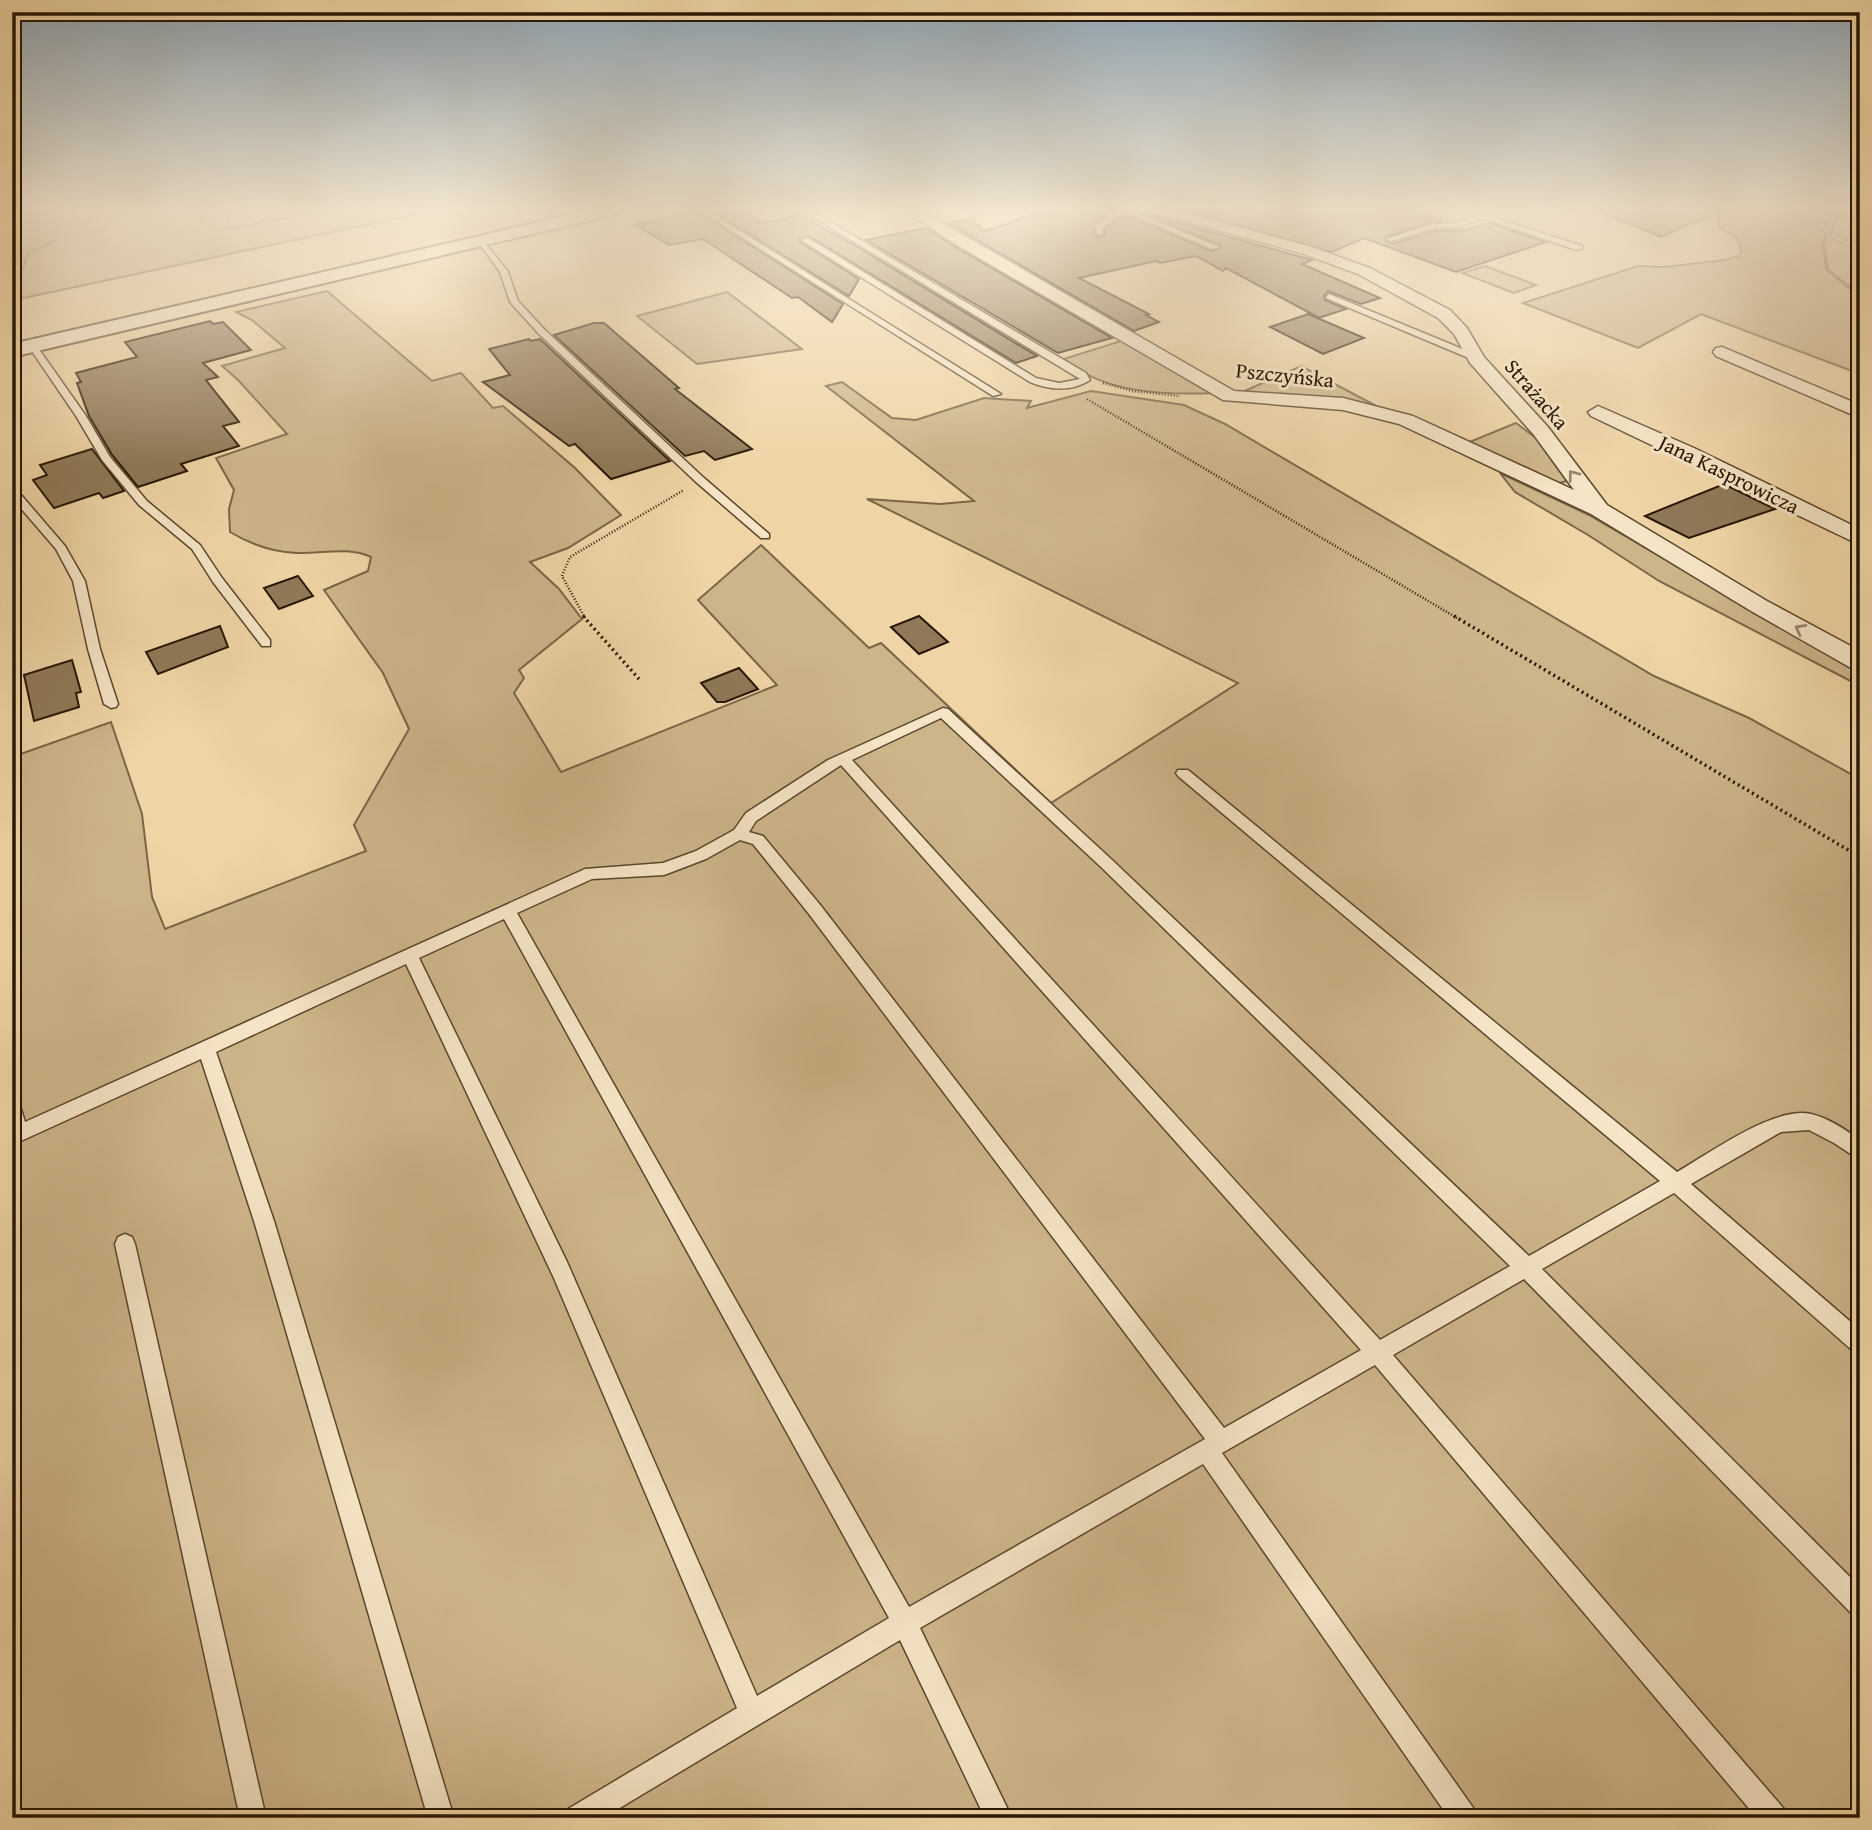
<svg xmlns="http://www.w3.org/2000/svg" width="1872" height="1830" font-family="'Gentium Book Plus',serif">
<style>
.green{fill:#cdb58a;stroke:#7a6646;stroke-width:2}
.lines{fill:none;stroke-linecap:round;stroke-linejoin:round}
.stream{fill:#776244;fill-rule:evenodd}
.building{fill:#8f7958;stroke:#281603;stroke-width:2}
.service-casing{stroke:#5a462c;stroke-width:3}
.minor-casing{stroke:#5a462c;stroke-width:3}
.tertiary-casing{stroke:#5a462c;stroke-width:4}
.path-far1{stroke:#281603;stroke-width:2.5;stroke-dasharray:1 2;stroke-linecap:butt}
.path{stroke:#281603;stroke-width:3.5;stroke-dasharray:2 3.5;stroke-linecap:butt}
.service{fill:#f5e4c5;fill-rule:evenodd}
.minor{fill:#f5e4c5;fill-rule:evenodd}
.tertiary{fill:#f5e4c5;fill-rule:evenodd}
.oneway{stroke:#99876e}
.labels{text-anchor:middle;dominant-baseline:central;stroke-width:6;stroke-linejoin:round;paint-order:stroke}
.far-street-label{font-size:21px;fill:#281603;stroke:#f5e4c5}
</style>
<rect width="100%" height="100%" fill="#efd5a6"/>
<filter id="stains"><feTurbulence type="fractalNoise" baseFrequency=".00286" numOctaves="4"/><feColorMatrix values="0 0 0 0 .2 0 0 0 0 .09 0 0 0 0 .02 0 0 0 .5 -.17"/></filter>
<radialGradient id="worn" r=".72"><stop offset=".6" stop-color="#630" stop-opacity="0"/><stop offset="1" stop-color="#630" stop-opacity=".3"/></radialGradient>
<!-- green -->
<g class="green">
<path d="M12,209H234L226,229L330,209H440L24,298L12,297Z"/>
<path d="M1781,209L1799,211L1825,233L1860,254V374L1701,314L1638,348L1523,303L1638,266L1664,267L1726,260L1739,256L1742,251L1736,237L1718,227L1719,211L1742,218L1757,211L1786,222Z"/>
<path d="M1809,209H1860V230L1852,241L1830,229L1815,211Z"/>
<path d="M1485,266L1536,285L1514,293L1462,273Z"/>
<path d="M327,291L432,381L461,373L493,408L503,406L575,468L621,515L568,548L530,562L559,589L582,619L519,670L524,678L514,693L561,772L777,685L698,600L761,545L869,648L881,643L1051,803L1238,683L867,499L940,504L974,501L826,386L842,382L892,418L916,420L984,398L1031,401L1027,408L1091,391L1184,405L1225,424L1654,676L1749,718L1860,779V1818H12V757L111,722L142,814L152,897L165,929L366,851L354,825L409,729L383,673L324,590L368,571L371,557C348,546 322,554 296,553C272,552 250,544 230,532L229,509L234,490L216,458L287,434L238,380L222,366L285,348L252,320L236,312Z"/>
<path d="M727,292L802,349L697,364L637,316Z"/>
<path d="M1124,340L1217,393C1165,395 1104,394 1064,359Z"/>
<path d="M1301,366L1380,408L1240,393Z"/>
<path d="M1516,423L1536,438L1567,481L1560,483L1546,481L1467,443Z"/>
<path d="M1500,473L1589,515L1860,673V686L1659,581L1588,535L1515,492Z"/>
</g>
<g class="lines">
<!-- stream -->
<g class="stream">
<path d="M1830,209H1834L1840,217L1832,228L1830,227L1836,217Z"/>
<path d="M1825,235L1829,236L1825,242L1829,269L1860,294V298L1825,270L1821,242Z"/>
</g>
</g>
<!-- building -->
<g class="building">
<path d="M709,209H736L764,223L799,215L851,243L1037,356L1016,363L809,236L799,239L800,242L859,279L849,296Z"/>
<path d="M1050,209H1115L1093,224L1097,237L1105,236V229L1124,215L1211,251L1221,248L1220,245L1134,209H1146L1150,215L1312,260L1302,264L1380,298L1361,304L1328,291L1324,296L1325,300L1346,309L1319,318L1226,268L1223,271L1196,256L1160,263L1156,261L1079,278L1149,314L1146,315L1159,322L1134,331L948,223L971,219L985,231Z"/>
<path d="M1180,209H1218L1229,213L1242,209H1410L1443,221L1431,222L1386,237V241L1392,244L1435,231L1467,230L1489,223L1546,242L1456,272L1364,238L1332,252Z"/>
<path d="M1593,209H1723L1661,237Z"/>
<path d="M695,210L843,304L832,322L798,297L792,298L703,239L669,245L635,225Z"/>
<path d="M926,228L954,246L1112,338L1058,353L866,240Z"/>
<path d="M1308,314L1364,338L1323,354L1270,327Z"/>
<path d="M210,321L213,324L223,322L251,350L203,363L218,377L206,380L239,422L223,426L239,446L181,464L187,471L138,487L112,455L89,416L77,383L81,382L76,373L137,357L125,342Z"/>
<path d="M594,323H604L679,388L675,389L752,449L715,460L704,451L685,456L554,335Z"/>
<path d="M529,339L531,341L540,339L670,461L611,479L575,444L569,446L483,382L510,375L489,349Z"/>
<path d="M92,449L124,491L103,498L99,493L54,508L33,480L47,475L40,465Z"/>
<path d="M1724,484L1775,509L1689,538L1645,516Z"/>
<path d="M298,576L313,596L279,609L264,588Z"/>
<path d="M919,616L948,642L919,654L891,627Z"/>
<path d="M220,626L228,647L158,674L146,652Z"/>
<path d="M72,660L81,692L76,693L79,707L34,721L24,675Z"/>
<path d="M739,668L758,689L725,702H717L701,683Z"/>
</g>
<g class="lines">
<!-- service casing -->
<g class="service-casing">
<g id="service">
<path d="M697,209H705L1001,394L993,396Z"/>
<path d="M800,209H808L1086,373L1090,380C1072,392 1049,390 1030,382L801,240L808,238L1036,378L1059,383L1080,379Z"/>
<path d="M1119,209H1128L1219,247L1212,249L1124,212L1102,228L1103,234H1097L1095,225Z"/>
<path d="M1483,214L1582,246L1583,248L1576,250L1483,218L1459,227L1435,228L1391,241L1387,239L1432,224L1455,223Z"/>
<path d="M476,239H482L508,272L518,301L545,330L704,478L769,534V538H761L696,482L539,334L510,302L500,272Z"/>
<path d="M1329,294L1477,355L1478,357L1471,359L1326,298Z"/>
<path d="M30,345H36L86,416L110,457L147,501L200,545L222,578L270,640V646H262L213,582L192,549L139,505L102,460L76,416L29,347Z"/>
<path d="M12,488L16,489L65,546L85,581L100,649L118,704L116,707L111,708L104,704L88,649L73,581L56,549L12,498Z"/>
<path d="M943,708L948,709L1111,859L1529,1256L1660,1181L1178,776L1176,773L1178,770H1188L1677,1172C1710,1153 1774,1106 1811,1114C1828,1118 1847,1130 1860,1141V1160L1834,1143L1809,1130L1781,1132L1691,1184L1860,1330V1354L1853,1351L1674,1193L1542,1269L1860,1587V1616L1851,1613L1524,1279L1393,1355L1784,1809L1788,1818H1757L1375,1365L1222,1453L1474,1809L1478,1818H1449L1203,1464L920,1628L1012,1818H985L900,1640L603,1818H564L568,1809L737,1708L553,1276L406,964L216,1052L274,1221L454,1818H428L254,1221L201,1059L12,1145V1098L18,1100L25,1122L585,869L663,863L696,851L734,830L746,813L828,760ZM941,718L1101,867L1510,1266L1380,1340L852,760ZM841,765L1361,1350L1224,1428L821,906L763,836L749,832L756,821ZM740,840L753,844L809,914L1205,1439L909,1607L517,913L592,879L664,875L706,859ZM504,919L889,1618L757,1696L567,1262L419,958Z"/>
<path d="M125,1234L132,1237L135,1244L266,1818H240L115,1244L118,1237Z"/>
</g>
</g>
<!-- minor casing -->
<g class="minor-casing">
<g id="minor">
<path d="M902,209H918L1234,391L1343,398L1413,416L1574,490L1534,435L1470,363L1454,334L1438,318L1358,274L1301,253L1151,212L1149,209H1171L1311,247L1370,268L1450,310L1467,328L1484,357L1548,427L1607,505L1767,601L1860,651V670L1851,668L1751,611L1591,514L1399,424L1343,410L1223,400L955,244Z"/>
<path d="M1461,209H1479L1490,216L1483,220Z"/>
<path d="M1722,347L1860,405V418L1716,356L1713,352L1716,348Z"/>
<path d="M1598,406L1694,448L1860,529V545L1591,416L1588,412Z"/>
</g>
</g>
<!-- tertiary casing -->
<g class="tertiary-casing">
<path id="tertiary" d="M596,209H626L617,214L12,357V344Z"/>
</g>
<!-- path-far1 -->
<g class="path-far1">
<path d="M1803,209L1827,230L1860,249"/>
<path d="M12,273L23,270L28,253L56,240"/>
<path d="M1103,383L1132,391L1180,396"/>
<path d="M1087,399L1457,618"/>
<path d="M585,618L562,576L570,557L684,490"/>
</g>
<!-- path -->
<g class="path">
<path d="M583,616L639,679"/>
<path d="M1454,616L1860,857"/>
</g>
<!-- service -->
<use href="#service" class="service"/>
<!-- minor -->
<use href="#minor" class="minor"/>
<!-- tertiary -->
<use href="#tertiary" class="tertiary"/>
</g>
<!-- one-way arrows -->
<defs><path id="oneway-chevron" d="M-2-3.5L2.5 0L-2 3.5" fill="none" stroke-width="1.6" stroke-linecap="round" stroke-linejoin="round" transform="scale(1.75)"/></defs>
<g class="oneway">
<use href="#oneway-chevron" transform="translate(1573 475) rotate(-127)"/>
<use href="#oneway-chevron" transform="translate(1800 629) rotate(-151)"/>
</g>
<!-- sky -->
<linearGradient id="sky" x2="0" y2="1"><stop stop-color="#8fa7b8"/><stop offset="0.45" stop-color="#f8ecd7"/><stop offset="1" stop-color="#f8ecd7" stop-opacity="0"/></linearGradient>
<rect width="1872" height="465" fill="url(#sky)"/>
<g class="labels">
<!-- far-street labels -->
<g class="far-street-label">
<text transform="translate(1285 375) rotate(6)">Pszczyńska</text>
<text transform="translate(1537 394) rotate(49)">Strażacka</text>
<text transform="translate(1729 474) rotate(26)">Jana Kasprowicza</text>
</g>
</g>
<!-- margin -->
<rect width="1872" height="1830" fill="none" stroke="#efd5a6" stroke-width="42"/>
<rect x="14" y="14" width="1844" height="1802" fill="none" stroke="#281603" stroke-width="3.5"/>
<rect x="21" y="21" width="1830" height="1788" fill="none" stroke="#281603" stroke-width="2"/>
<rect width="100%" height="100%" filter="url(#stains)"/>
<rect width="100%" height="100%" fill="url(#worn)"/>
</svg>
